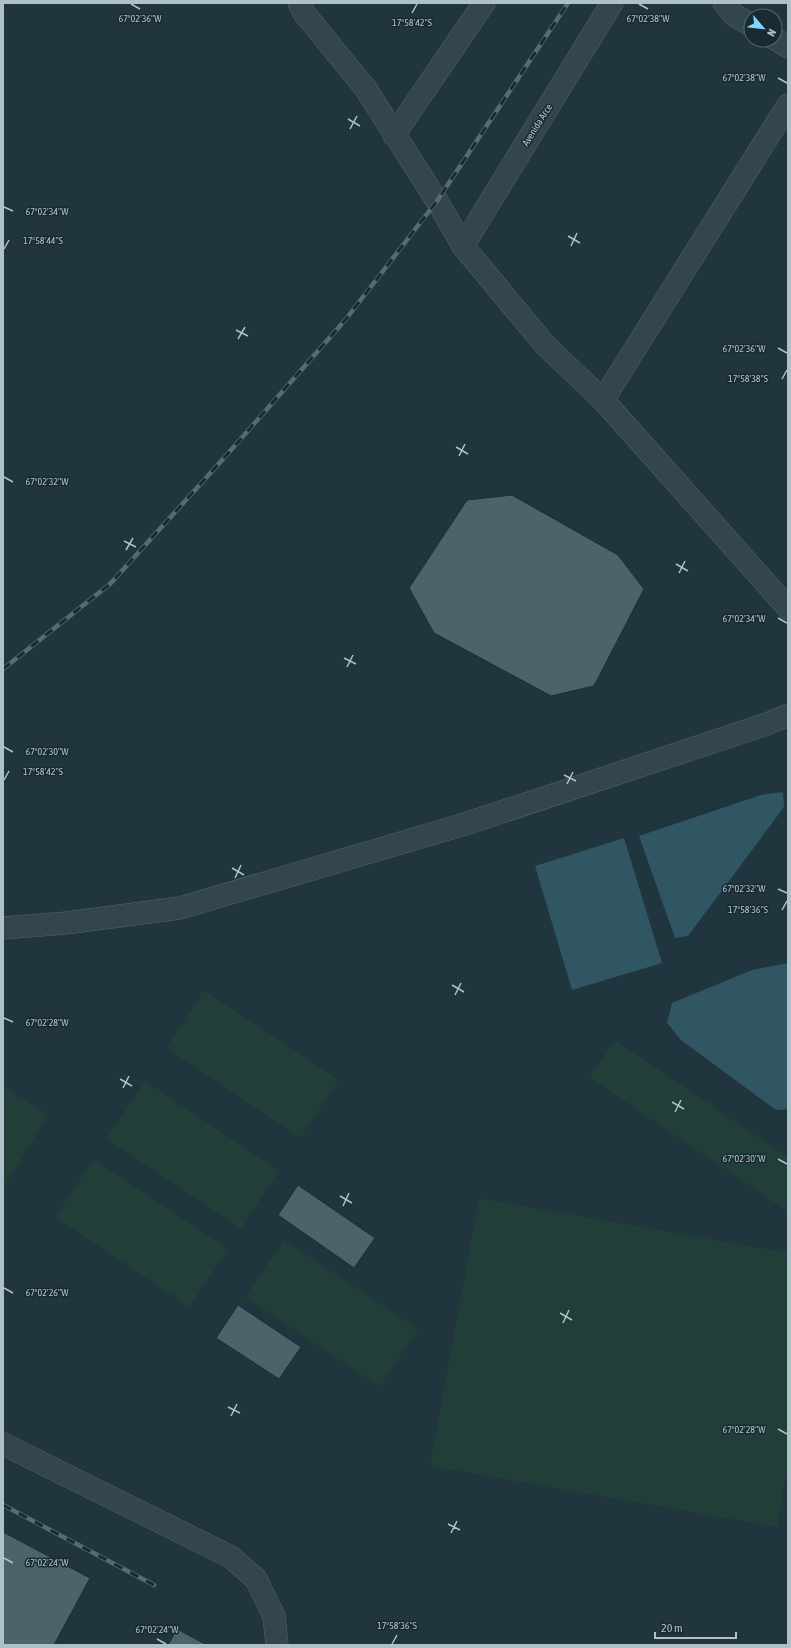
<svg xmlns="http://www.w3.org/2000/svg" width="791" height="1648" font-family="'Asap Condensed',sans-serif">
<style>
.green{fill:#223e38}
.water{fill:#315663}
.building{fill:#4b636a;stroke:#1b2d33}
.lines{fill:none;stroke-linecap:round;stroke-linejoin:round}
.minor-casing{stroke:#52646a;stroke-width:23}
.minor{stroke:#34464d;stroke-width:22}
.rail-casing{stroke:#566c74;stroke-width:4.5}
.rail{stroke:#192b31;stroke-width:3;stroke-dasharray:9;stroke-linecap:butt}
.ticks{fill:none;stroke:#afc1c8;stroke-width:1.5}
.labels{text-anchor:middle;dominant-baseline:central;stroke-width:3;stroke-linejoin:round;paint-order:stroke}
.street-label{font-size:10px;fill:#afc1c8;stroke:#192b31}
.ticks-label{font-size:10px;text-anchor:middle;fill:#afc1c8;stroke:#192b31;stroke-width:3;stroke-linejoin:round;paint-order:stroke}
</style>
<rect width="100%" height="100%" fill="#20353d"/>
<!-- green -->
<g class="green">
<path d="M204,990L339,1080L300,1138L166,1048Z"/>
<path d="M615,1040L788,1157V1212L589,1077Z"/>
<path d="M145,1081L279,1171L241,1229L106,1139Z"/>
<path d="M3,1086L49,1115L3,1188Z"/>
<path d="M93,1159L228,1249L189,1307L55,1217Z"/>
<path d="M479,1198L788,1253V1465L777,1527L430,1466Z"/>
<path d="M284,1240L419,1329L380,1387L245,1297Z"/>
</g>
<!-- water -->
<g class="water">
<path d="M783,792L784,807L688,936L675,938L639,836L761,795Z"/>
<path d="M624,838L662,963L572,990L535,866Z"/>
<path d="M788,963V1109L776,1110L681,1040L667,1023L672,1003L752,970Z"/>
</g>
<!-- building -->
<g class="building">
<path d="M512,495L618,555L644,589L594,686L551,696L434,633L409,588L467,500Z"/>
<path d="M298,1185L375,1238L354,1268L278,1215Z"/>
<path d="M238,1305L301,1347L279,1379L216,1338Z"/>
<path d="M3,1532L90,1578L54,1645H3Z"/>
<path d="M177,1629L207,1645H168Z"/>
</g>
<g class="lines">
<!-- minor casing -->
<g class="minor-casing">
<g id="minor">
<path d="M299,3L304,13L366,89L437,201L463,246L546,346L603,400L788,608"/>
<path d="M724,3L734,15L751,25"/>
<path d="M775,39L788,47"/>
<path d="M394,135L484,3"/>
<path d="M463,246L612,3"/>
<path d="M603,400L788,105"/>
<path d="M3,928L66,923L180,908L465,824L767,724L788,715"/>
<path d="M3,1444L231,1557L256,1579L274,1616L277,1645"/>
</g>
</g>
<!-- minor -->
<use href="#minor" class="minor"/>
<!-- rail casing -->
<g class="rail-casing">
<g id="rail">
<path d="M3,669L110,584L224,458L346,319L437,201L568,3"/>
<path d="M3,1505L154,1585"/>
</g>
</g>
<!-- rail -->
<use href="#rail" class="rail"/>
</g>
<!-- ticks -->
<path class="ticks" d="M131,4L140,9M639,4L648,9M412,13L417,4M778,78L787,83M348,119L360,126M350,129L357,116M4,207L13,211M568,236L580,243M571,246L577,233M4,249L9,240M236,330L248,336M238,339L245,327M778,348L787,353M782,379L787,370M456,447L468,454M459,456L465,444M4,477L13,482M124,541L136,547M126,550L133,538M676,564L688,571M679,573L685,561M778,618L787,623M344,658L356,664M347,667L353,655M4,747L13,752M564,775L576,781M4,780L9,771M567,784L573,772M232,868L244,875M235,878L241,865M778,889L787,893M782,910L787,901M452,985L464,992M455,995L461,983M4,1018L13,1022M120,1079L132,1086M123,1088L129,1076M672,1102L684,1109M675,1112L681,1100M778,1159L787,1164M340,1196L352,1203M343,1206L349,1193M4,1288L13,1293M560,1313L572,1320M563,1323L569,1310M228,1407L240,1413M231,1416L237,1404M778,1429L787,1434M448,1524L460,1530M451,1533L457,1521M4,1558L13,1563M157,1639L166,1644M392,1644L397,1635"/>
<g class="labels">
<!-- street labels -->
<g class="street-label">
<text transform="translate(537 125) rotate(-58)">Avenida Arce</text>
</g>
</g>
<g class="ticks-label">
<text x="648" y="22">67°02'38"W</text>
<text x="140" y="22">67°02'36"W</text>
<text x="412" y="26">17°58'42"S</text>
<text x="744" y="81">67°02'38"W</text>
<text x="47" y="215">67°02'34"W</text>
<text x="43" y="244">17°58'44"S</text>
<text x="744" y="352">67°02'36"W</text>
<text x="748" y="382">17°58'38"S</text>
<text x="47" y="485">67°02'32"W</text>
<text x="744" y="622">67°02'34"W</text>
<text x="47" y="755">67°02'30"W</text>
<text x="43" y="775">17°58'42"S</text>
<text x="744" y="892">67°02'32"W</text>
<text x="748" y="913">17°58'36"S</text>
<text x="47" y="1026">67°02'28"W</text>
<text x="744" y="1162">67°02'30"W</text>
<text x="47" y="1296">67°02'26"W</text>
<text x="744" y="1433">67°02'28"W</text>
<text x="47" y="1566">67°02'24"W</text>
<text x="397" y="1629">17°58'36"S</text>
<text x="157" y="1633">67°02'24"W</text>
</g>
<!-- border -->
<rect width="791" height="1648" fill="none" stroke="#afc1c8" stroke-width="8"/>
<!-- north arrow -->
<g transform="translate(763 28) rotate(118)"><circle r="19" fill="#192b31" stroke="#55676d"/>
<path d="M0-3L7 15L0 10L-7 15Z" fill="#7ed9ff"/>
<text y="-6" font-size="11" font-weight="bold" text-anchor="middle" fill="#afc1c8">N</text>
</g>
<!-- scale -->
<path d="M655 1632v6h81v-6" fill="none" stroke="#afc1c8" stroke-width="2"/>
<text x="661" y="1632" font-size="12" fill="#afc1c8" stroke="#192b31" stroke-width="3" paint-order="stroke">20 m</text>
</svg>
